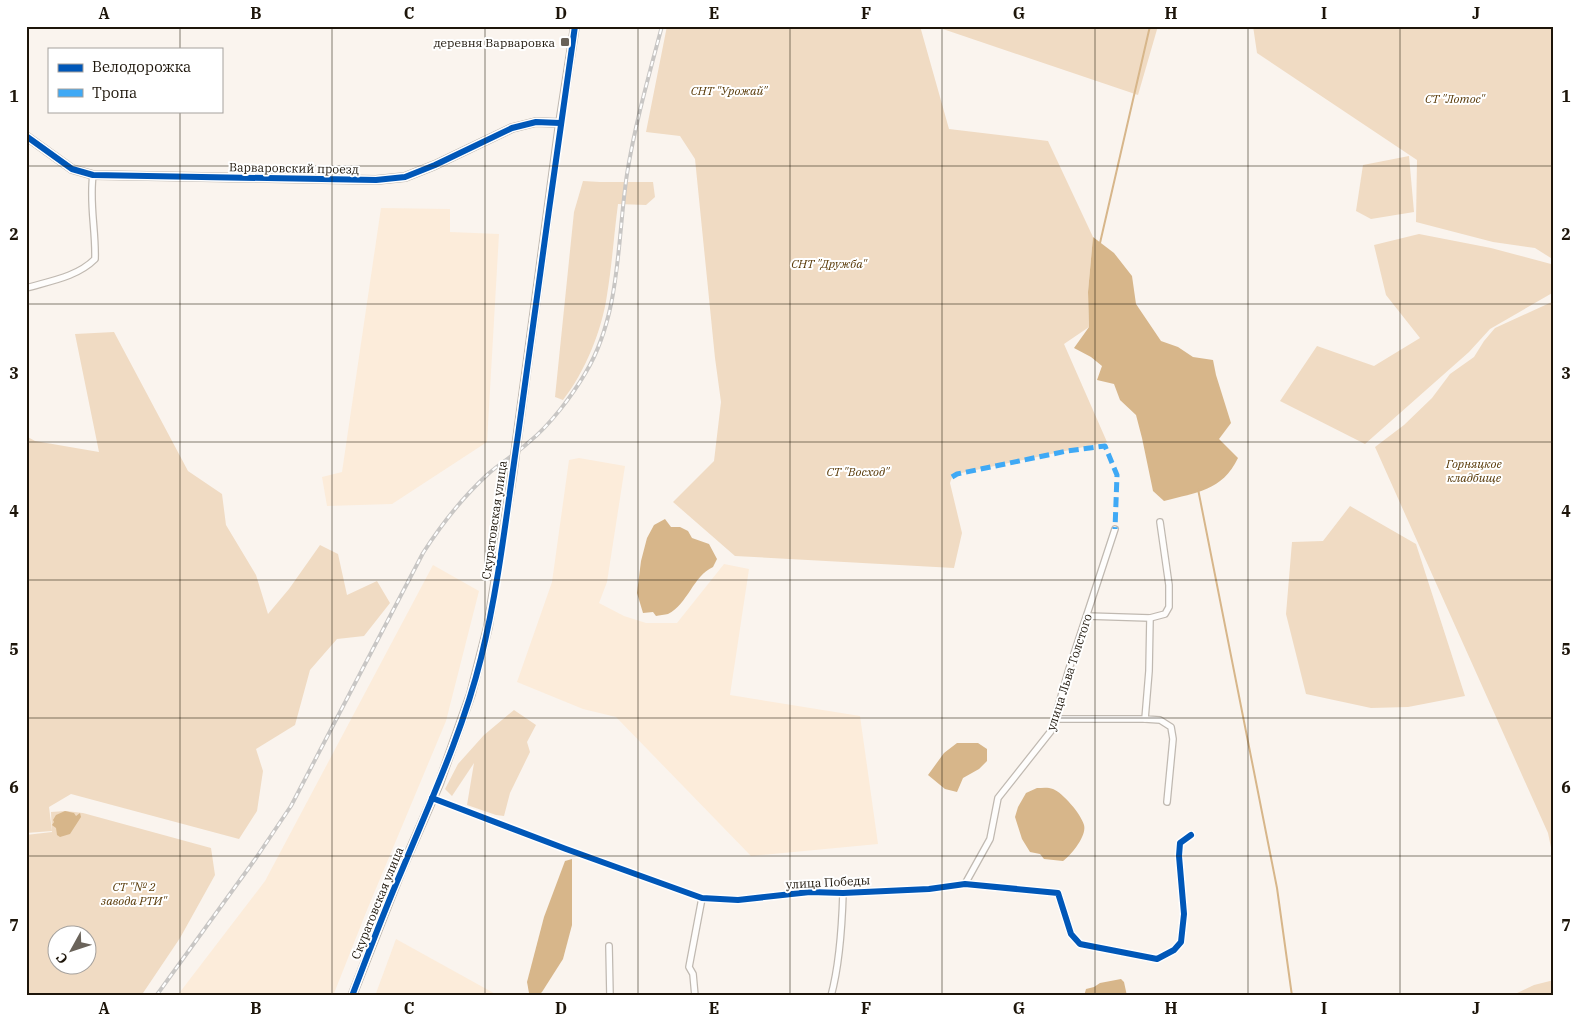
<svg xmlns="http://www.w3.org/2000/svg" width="1580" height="1022" font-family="'IBM Plex Serif',serif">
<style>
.built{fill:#fcecda}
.green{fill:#f0dbc3;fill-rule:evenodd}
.water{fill:#d7b68a}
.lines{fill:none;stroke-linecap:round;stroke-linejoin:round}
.stream{stroke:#d7b68a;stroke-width:2}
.street-casing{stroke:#c0b9b1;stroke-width:8}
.secondary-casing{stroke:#c0b9b1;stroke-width:10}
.street{stroke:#fefdfc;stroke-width:5.5}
.secondary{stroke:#fefdfc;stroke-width:8}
.rail-casing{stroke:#c8c6c4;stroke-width:4}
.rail{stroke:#fff;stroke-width:2;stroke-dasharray:5.5;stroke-linecap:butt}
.secondary-bridge-casing{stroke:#c0b9b1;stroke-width:10;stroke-linecap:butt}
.secondary-bridge{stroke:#fefdfc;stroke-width:8}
.quiet{stroke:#3fa9f5;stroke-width:5;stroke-dasharray:10 5;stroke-linecap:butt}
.cycleway-casing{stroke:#fff;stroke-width:9}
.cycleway{stroke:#0057b8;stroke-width:6}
.grid{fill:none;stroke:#1d150a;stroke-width:1;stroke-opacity:0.55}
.poi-dot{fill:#6a635a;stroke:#fff;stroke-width:2}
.labels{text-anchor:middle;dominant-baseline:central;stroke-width:4;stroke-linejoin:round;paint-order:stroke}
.poi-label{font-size:12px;fill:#1d150a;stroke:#fff;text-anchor:end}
.park-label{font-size:12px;font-style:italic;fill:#573806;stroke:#fff}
.street-label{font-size:12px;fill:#1d150a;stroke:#fff}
.neatline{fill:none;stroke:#1d150a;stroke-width:2}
.grid-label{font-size:16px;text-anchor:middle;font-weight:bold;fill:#1d150a}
</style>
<rect width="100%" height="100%" fill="#faf4ee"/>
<!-- built -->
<g class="built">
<path d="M381,208L450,209V232L499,234L487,442L392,504L327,506L322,477L342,472Z"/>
<path d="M579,458L625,466L607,582L599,603L624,616L646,623H677L724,564L749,569L730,695L860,716L878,844L751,856L616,717L583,709L517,682L552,582L569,460Z"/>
<path d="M433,565L479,591L446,721L367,910L333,996H177L265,881Z"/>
<path d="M396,939L499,996H375Z"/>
</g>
<!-- green -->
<g class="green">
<path d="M667,26H920L949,129L1048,141L1093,237L1088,292L1089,327L1064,344L1107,442L957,474L952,477L950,483L962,533L954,568L735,556L673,502L714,461L721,402L715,358L695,159L680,136L646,132Z"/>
<path d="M934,26H1158L1138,95Z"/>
<path d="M1253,26H1554V260L1535,248L1493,242L1416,222L1417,160L1257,53Z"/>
<path d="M1409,156L1414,212L1371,219L1356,211L1363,165Z"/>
<path d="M583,181L600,182H653L655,197L646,205L618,204C614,234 612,265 607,295C602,330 585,372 563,400L555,397L574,212Z"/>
<path d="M1419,234L1491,248L1551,264L1554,267V292L1490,329L1469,352L1365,444L1280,401L1317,346L1374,366L1420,338L1386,295L1374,245Z"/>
<path d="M1554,301V862L1548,833L1375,447L1404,425L1432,398L1450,374L1474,357L1484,341L1495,328Z"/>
<path d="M114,332L188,471L222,494L226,525L256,575L268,614L289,589L320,545L338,554L347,595L377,581L390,603L364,636L337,639L310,670L295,725L256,749L263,771L257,811L239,839L71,794L49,807L52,831L26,833V436L35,441L99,452L75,334Z"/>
<path d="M1350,506L1416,544L1465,696L1408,707L1371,708L1306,694L1286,614L1292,542L1323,541Z"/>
<path d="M514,710L536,725L527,742L530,752L510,793L504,816L496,815L467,805L474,763L452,796L445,789L458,764L484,735Z"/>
<path d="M66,811L83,813L211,848L215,875L180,938L141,996H26V835L52,832L51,812ZM58,934H88V964H58Z"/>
<path d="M1554,980V996H1511L1534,985Z"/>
</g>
<!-- water -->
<g class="water">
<path d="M1093,237L1114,253L1132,276L1136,304L1161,341L1178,347L1193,357L1213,360L1216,375L1231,423L1219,439L1238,458C1222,491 1197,492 1164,501L1153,491L1142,438L1136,415L1120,400L1114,384L1097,380L1102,366L1091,357L1074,348L1089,327L1088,292Z"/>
<path d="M665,519L671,527H680L688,531L692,538L709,544L717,559L713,567C693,576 688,604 668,614C665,615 659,615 656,616L653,612L643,613L637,593L641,561L647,538L654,525Z"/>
<path d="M957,743H978L987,749V761L979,769L963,778L957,792L945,789L928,775L944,753Z"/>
<path d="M1037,788C1042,788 1048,787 1053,789C1063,793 1081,814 1084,825C1087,836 1071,855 1063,861L1044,859L1040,854L1030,852L1022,839L1015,817L1018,807L1026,793Z"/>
<path d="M65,811L74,813L76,816L80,813L81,817L70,834L60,837L57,835L56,828L52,825L54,822L53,820L56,815Z"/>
<path d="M572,859V925L563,959L542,992L538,996H532L529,993L527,982L544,917L565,861Z"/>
<path d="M1121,979L1124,982L1127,996H1084L1086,989L1094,987L1100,983Z"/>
</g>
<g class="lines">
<!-- stream -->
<g class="stream">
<path d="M1100,243L1150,26"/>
<path d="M1198,489L1277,888L1292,996"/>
</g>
<!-- street casing -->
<g class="street-casing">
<g id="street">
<path d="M26,288C50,281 77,277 95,259C96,231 89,203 93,175"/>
<path d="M1087,616L1150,618L1165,614L1169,607V585L1160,522"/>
<path d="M1150,618L1149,671L1145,719L1160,720L1171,727L1173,739L1167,802"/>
<path d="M1055,719H1145"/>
<path d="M432,798L566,849L702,898L738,900L810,892L843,893L929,889L965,884L1058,893L1071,934L1080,944L1157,959L1174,950L1181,942L1184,914L1179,856L1180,843L1191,835"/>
<path d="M965,884L990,839L998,798L1051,731L1069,669L1115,529"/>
<path d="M609,946L610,996"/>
<path d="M695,996L693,974L689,967L702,898"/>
<path d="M831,996C840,963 842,927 843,893"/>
</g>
</g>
<!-- secondary casing -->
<g class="secondary-casing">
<g id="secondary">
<path d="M26,136L72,169L93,175L376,180L405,177L435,165L512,128L536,122L560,123"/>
<path d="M519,425L560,123L575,26"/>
<path d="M352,996L401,871L439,784L471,694L488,627L512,477"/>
</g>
</g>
<!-- street -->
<use href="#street" class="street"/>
<!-- secondary -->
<use href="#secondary" class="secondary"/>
<!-- rail casing -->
<g class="rail-casing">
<path id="rail" d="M156,996L256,858L291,806L423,553C441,525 462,498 487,475C500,463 516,454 529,442C550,425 572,396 586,372C621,313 617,240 627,174C635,124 649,75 662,26"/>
</g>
<!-- rail -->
<use href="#rail" class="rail"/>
<!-- secondary-bridge casing -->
<g class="secondary-bridge-casing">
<path id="secondary-bridge" d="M512,477L519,425"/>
</g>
<!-- secondary-bridge -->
<use href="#secondary-bridge" class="secondary-bridge"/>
<!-- quiet -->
<path class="quiet" d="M952,477L957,474L1067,451L1105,446L1117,475L1115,529"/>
<!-- cycleway casing -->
<g class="cycleway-casing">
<g id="cycleway">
<path d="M26,136L72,169L93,175L376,180L405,177L435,165L512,128L536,122L560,123"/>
<path d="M432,798L566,849L702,898L738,900L810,892L843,893L929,889L965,884L1058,893L1071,934L1080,944L1157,959L1174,950L1181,942L1184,914L1179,856L1180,843L1191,835"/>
<path d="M352,996C368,954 384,911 402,870C431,800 463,731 481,658C499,585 507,509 518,435C537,299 555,162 575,26"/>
</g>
</g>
<!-- cycleway -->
<use href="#cycleway" class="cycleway"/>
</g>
<!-- grid -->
<path class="grid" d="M180,26V49M332,26V996M485,26V996M638,26V996M790,26V996M942,26V996M1095,26V996M1248,26V996M1400,26V996M180,111V996M26,166H1554M26,304H1554M26,442H1554M26,580H1554M26,718H1554M26,856H1554"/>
<!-- markers -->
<rect class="poi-dot" x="560" y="37" width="10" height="10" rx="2.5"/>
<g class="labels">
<!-- poi labels -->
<g class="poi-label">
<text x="555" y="42">деревня Варваровка</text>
</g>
<!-- park labels -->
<g class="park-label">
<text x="729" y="90">СНТ "Урожай"</text>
<text x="1455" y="98">СТ "Лотос"</text>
<text x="829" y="263">СНТ "Дружба"</text>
<text x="1474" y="463">Горняцкое<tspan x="1474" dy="14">кладбище</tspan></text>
<text x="858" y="471">СТ "Восход"</text>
<text x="134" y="886">СТ "№ 2<tspan x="134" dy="14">завода РТИ"</tspan></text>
</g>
<!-- street labels -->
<g class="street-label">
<text transform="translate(294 168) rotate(1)">Варваровский проезд</text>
<text transform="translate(494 520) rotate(-82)">Скуратовская улица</text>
<text transform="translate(1069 672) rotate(-72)">улица Льва Толстого</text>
<text transform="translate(828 882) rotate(-3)">улица Победы</text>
<text transform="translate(377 903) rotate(-68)">Скуратовская улица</text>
</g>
</g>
<!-- border -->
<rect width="1580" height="1022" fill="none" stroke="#ffffff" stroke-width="55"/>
<!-- legend -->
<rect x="48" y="48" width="175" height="65" fill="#ffffff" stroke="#a5a19d"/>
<rect x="58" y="64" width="25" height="8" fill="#0057b8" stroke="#a5a19d"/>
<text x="92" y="72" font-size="15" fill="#1d150a">Велодорожка</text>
<rect x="58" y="89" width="25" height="8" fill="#3fa9f5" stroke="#a5a19d"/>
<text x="92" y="98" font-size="15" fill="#1d150a">Тропа</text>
<!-- north arrow -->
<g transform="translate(72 950) rotate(230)"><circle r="24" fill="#ffffff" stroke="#a5a19d"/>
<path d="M0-4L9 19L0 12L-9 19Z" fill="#6a635a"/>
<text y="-8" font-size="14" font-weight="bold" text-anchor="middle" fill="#1d150a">С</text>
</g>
<rect x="28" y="28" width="1524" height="966" class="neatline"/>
<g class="grid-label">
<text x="104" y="19">A</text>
<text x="256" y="19">B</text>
<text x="409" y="19">C</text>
<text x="561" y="19">D</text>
<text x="714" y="19">E</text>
<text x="866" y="19">F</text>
<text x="1019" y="19">G</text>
<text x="1171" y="19">H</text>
<text x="1324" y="19">I</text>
<text x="1476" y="19">J</text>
<text x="14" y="102">1</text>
<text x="1566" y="102">1</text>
<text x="14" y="240">2</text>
<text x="1566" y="240">2</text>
<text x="14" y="379">3</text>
<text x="1566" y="379">3</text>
<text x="14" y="517">4</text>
<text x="1566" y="517">4</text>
<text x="14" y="655">5</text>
<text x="1566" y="655">5</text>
<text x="14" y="793">6</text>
<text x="1566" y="793">6</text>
<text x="14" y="931">7</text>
<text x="1566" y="931">7</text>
<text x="104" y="1014">A</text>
<text x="256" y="1014">B</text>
<text x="409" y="1014">C</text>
<text x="561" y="1014">D</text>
<text x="714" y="1014">E</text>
<text x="866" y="1014">F</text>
<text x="1019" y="1014">G</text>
<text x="1171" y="1014">H</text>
<text x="1324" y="1014">I</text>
<text x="1476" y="1014">J</text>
</g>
</svg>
